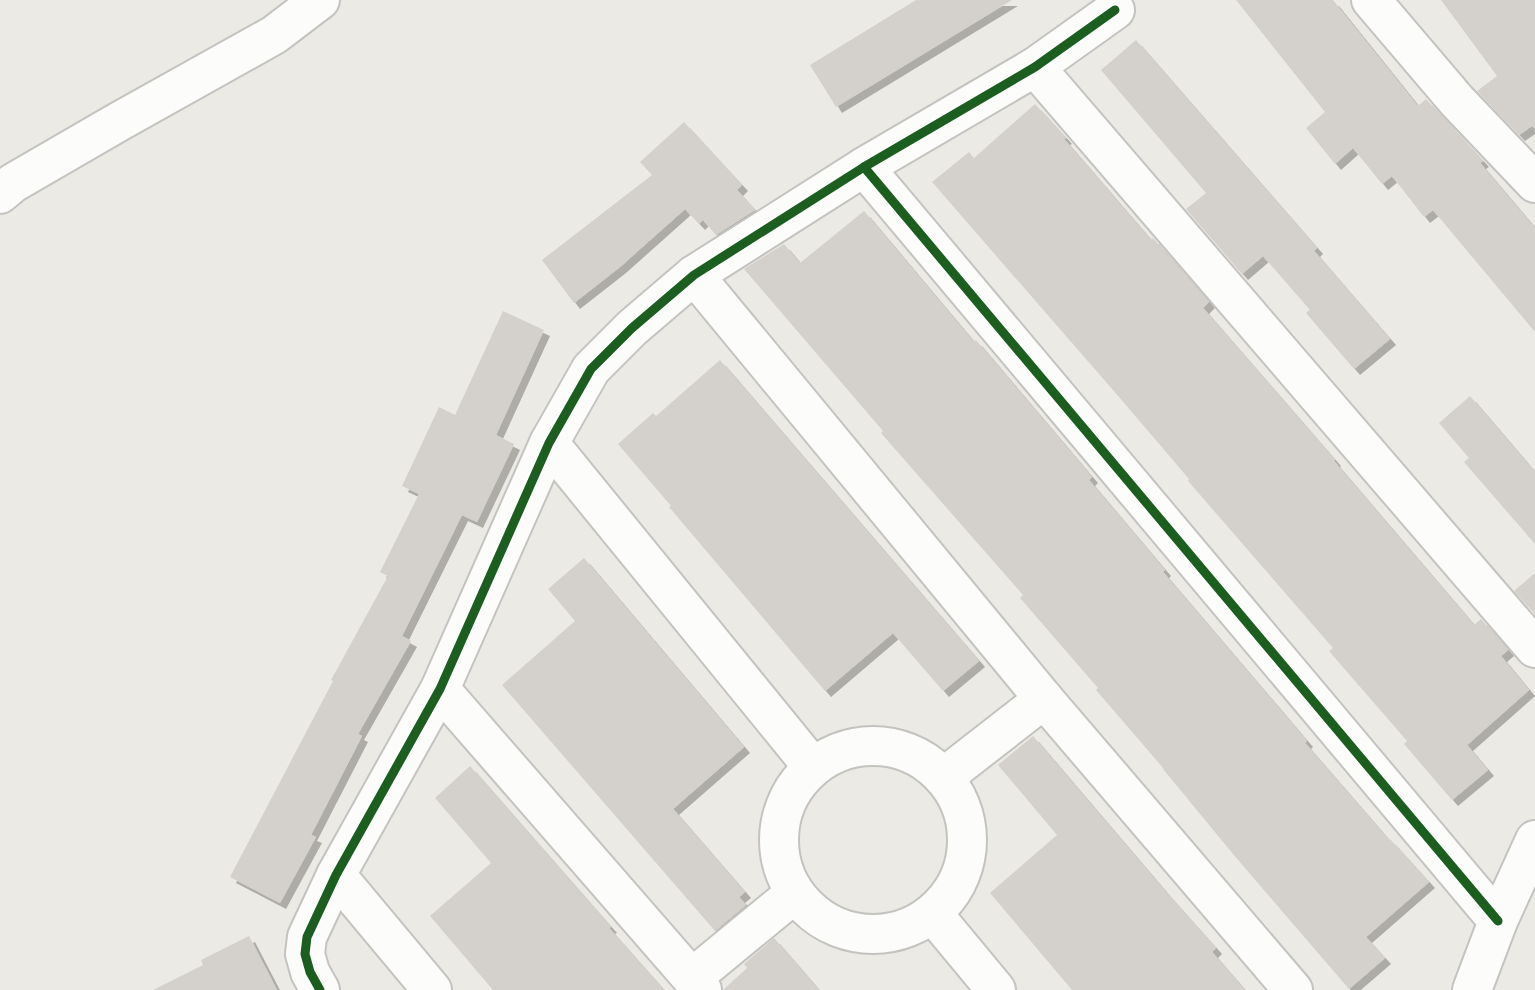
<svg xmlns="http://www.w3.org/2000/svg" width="1535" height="990" font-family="'Space Grotesk',sans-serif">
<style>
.building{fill:#d4d1cc;filter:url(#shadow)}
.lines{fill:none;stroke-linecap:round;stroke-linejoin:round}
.street-casing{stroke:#c4c3c0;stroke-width:42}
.street{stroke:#fcfcfb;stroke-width:38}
.cycleway-casing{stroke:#fff;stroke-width:13}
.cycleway{stroke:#1b5e20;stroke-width:9}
</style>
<defs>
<filter id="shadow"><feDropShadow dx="6" dy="6" stdDeviation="0" flood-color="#0004"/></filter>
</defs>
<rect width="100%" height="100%" fill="#eceae4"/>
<!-- building -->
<g class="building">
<path d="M916,0H1012L836,107L810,65Z"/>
<path d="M1236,0H1333L1418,106L1426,99L1483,161L1480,163L1535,228V332L1433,210L1424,217L1392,176L1382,184L1353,148L1335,164L1306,128L1325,112Z"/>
<path d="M1441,0H1535V129L1532,126L1519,135L1477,91L1497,76Z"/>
<path d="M1136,40L1317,248L1314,251L1390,339L1354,369L1306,313L1310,310L1263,256L1242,274L1186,209L1206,193L1101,70Z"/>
<path d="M1035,104L1066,138L1064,139L1151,240L1153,238L1209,302L1203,308L1335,460L1334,461L1474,625L1481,619L1508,650L1501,656L1529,690L1467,745L1488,770L1452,800L1404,744L1407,741L1329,651L1333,648L1188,481L1189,479L1119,397L932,182L969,152L974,158Z"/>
<path d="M684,122L742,185L737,190L755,210L716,235L703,220L699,224L685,209L620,267L574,303L542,260L652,175L640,162Z"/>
<path d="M864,211L974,342L976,340L1092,477L1089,480L1165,570L1163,572L1307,741L1305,743L1389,840L1390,839L1429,882L1366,937L1385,958L1349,989L1233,854L1163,769H1164L1096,690L1098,688L1020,598L1023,595L881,433L883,431L744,269L784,244L800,263Z"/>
<path d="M503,311L544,330L496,435L514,444L477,522L462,515L402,636L411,641L358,734L362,736L311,835L316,837L280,903L230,877L333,681L331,680L388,576L380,572L419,494L402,486L439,407L455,415Z"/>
<path d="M720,360L979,661L943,691L893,633L825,691L669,507L671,506L618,444L653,413L656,416Z"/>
<path d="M1470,396L1535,472V544L1464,462L1469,458L1439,423Z"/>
<path d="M584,558L744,747L673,809L745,892L739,897L746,905L715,931L502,685L575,621L548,589Z"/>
<path d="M1535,573V614L1514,591Z"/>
<path d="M1033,736L1166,892L1216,948L1212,952L1245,990H1072L990,893L1057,835L998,765Z"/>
<path d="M470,766L611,927L609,928L664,990H493L430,916L491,863L435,798Z"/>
<path d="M249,936L277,990H153L203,965L201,960Z"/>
<path d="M774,938L819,990H723L747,968L744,964Z"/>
</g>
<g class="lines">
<!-- street casing -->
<g class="street-casing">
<g id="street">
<path d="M1371,0L1457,101L1535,183"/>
<path d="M1035,67L1535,648"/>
<path d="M864,167L1498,921"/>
<path d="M0,194L13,183L120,121L274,35L320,0"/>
<path d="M694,275L1044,699L1293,990"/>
<path d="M549,443L812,766"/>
<path d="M440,689L702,990"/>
<circle cx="873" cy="840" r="94"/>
<path d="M944,777L1044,699"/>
<path d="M336,875L432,990"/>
<path d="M933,914L996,990"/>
<path d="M692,978L794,894"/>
<path d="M320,990L310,972L305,954L307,937L336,875L440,689L549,443L591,369L632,328L694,275L864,167L1035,67L1115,10"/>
<path d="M1472,990L1498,921L1535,840"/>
</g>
</g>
<!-- street -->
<use href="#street" class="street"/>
<!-- cycleway casing -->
<g class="cycleway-casing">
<g id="cycleway">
<path d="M864,167L1498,921"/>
<path d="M320,990L310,972L305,954L307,937L336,875L440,689L549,443L591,369L632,328L694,275L864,167L1035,67L1115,10"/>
</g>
</g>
<!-- cycleway -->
<use href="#cycleway" class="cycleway"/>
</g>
</svg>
